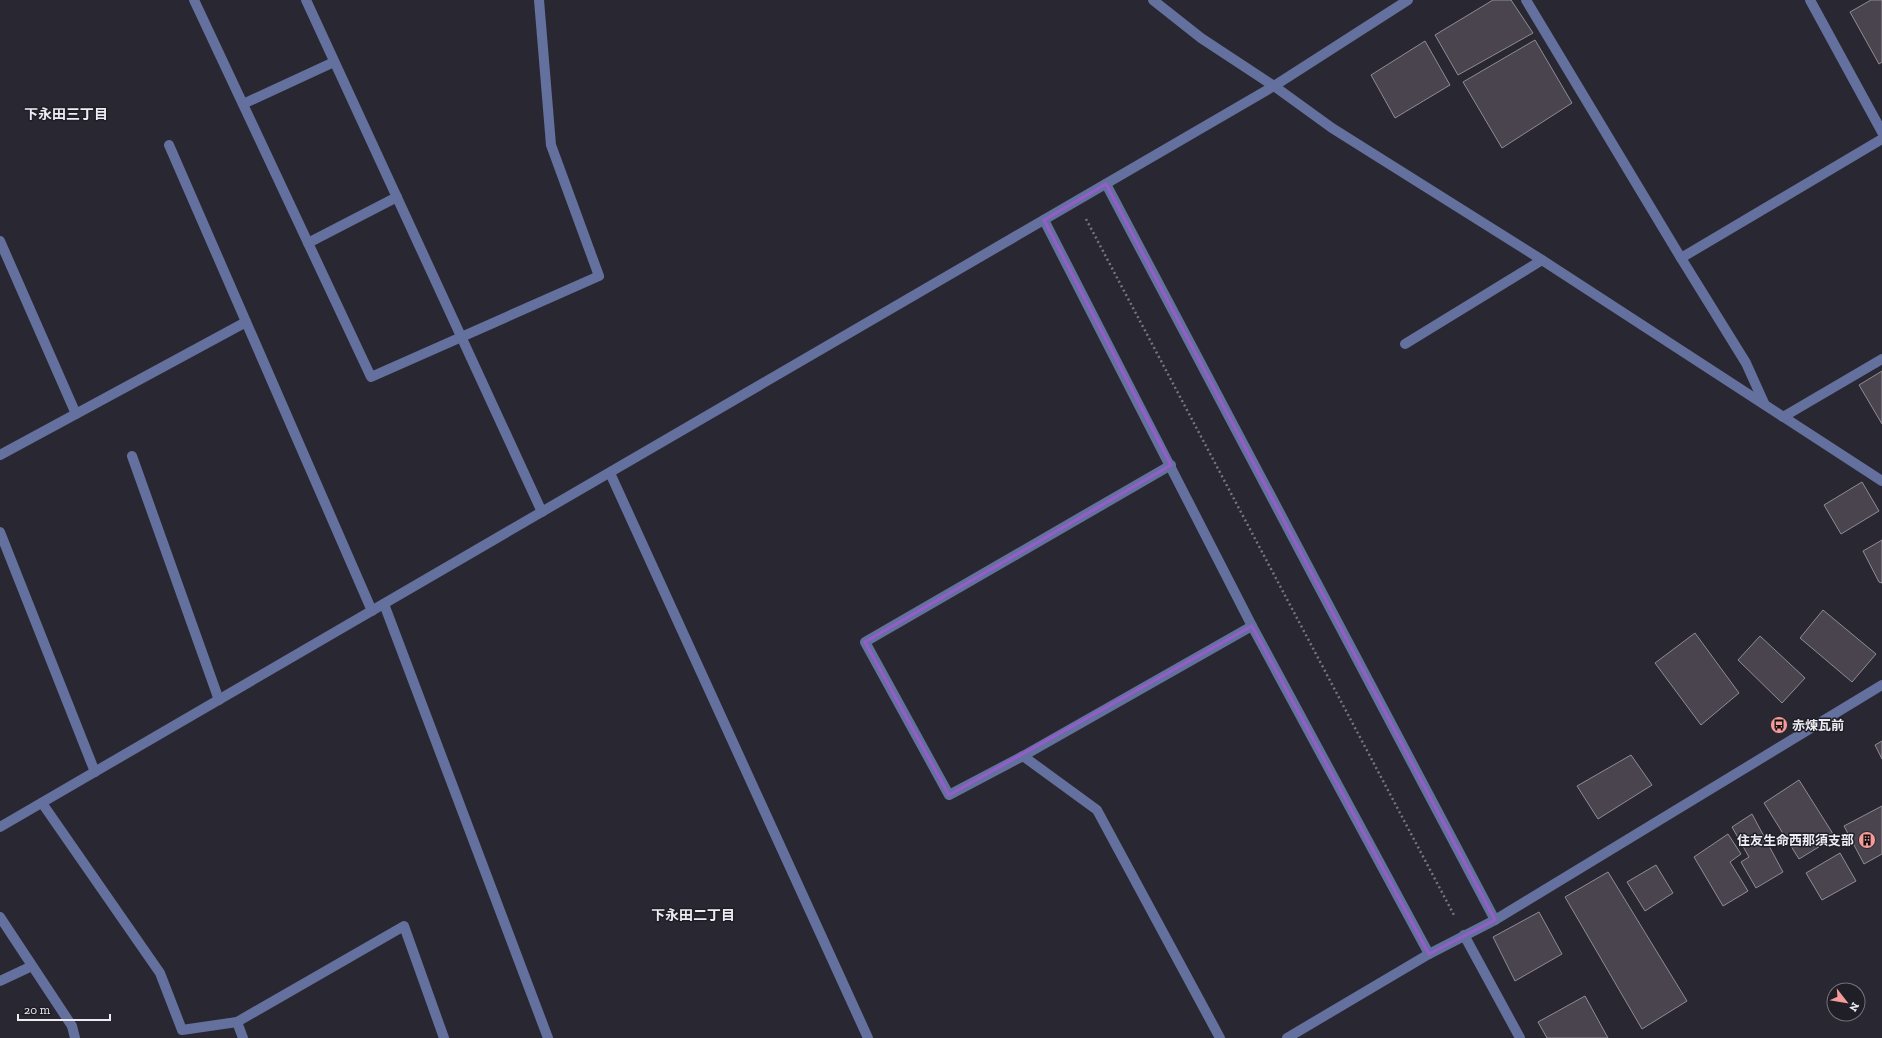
<svg xmlns="http://www.w3.org/2000/svg" width="1882" height="1038" font-family="'Zilla Slab','Noto Sans JP',serif">
<style>
.building{fill:#49444e;stroke:#908b96}
.lines{fill:none;stroke-linecap:round;stroke-linejoin:round}
.path{stroke:#76767e;stroke-width:2.5;stroke-dasharray:2 3;stroke-linecap:butt}
.minor{stroke:#64709e;stroke-width:10}
.marked{fill:none;stroke:#975ccc;stroke-width:3;stroke-linejoin:round}
.labels{text-anchor:middle;dominant-baseline:central;stroke-width:3;stroke-linejoin:round;paint-order:stroke}
.poi-label{font-size:13px;font-weight:bold;fill:#ececf2;stroke:#201f28;text-anchor:start}
.neighbourhood-label{font-size:14px;font-weight:bold;fill:#ececf2;stroke:#201f28}
</style>
<rect width="100%" height="100%" fill="#292832"/>
<!-- building -->
<g class="building">
<path d="M1493,0H1511L1533,33L1458,75L1435,35Z"/>
<path d="M1871,0H1882V62L1879,64L1850,12Z"/>
<path d="M1535,40L1572,103L1502,148L1463,82Z"/>
<path d="M1425,41L1450,85L1395,118L1371,75Z"/>
<path d="M1882,371V424L1859,385Z"/>
<path d="M1862,482L1879,511L1841,534L1824,505Z"/>
<path d="M1882,540V583L1879,582L1863,551Z"/>
<path d="M1823,610L1876,654L1852,682L1800,638Z"/>
<path d="M1695,633L1739,693L1701,725L1655,663Z"/>
<path d="M1760,636L1805,678L1782,703L1738,660Z"/>
<path d="M1882,741V759L1875,745Z"/>
<path d="M1631,755L1652,785L1598,819L1577,786Z"/>
<path d="M1799,780L1835,837L1799,859L1764,803Z"/>
<path d="M1882,806V854L1864,864L1844,826Z"/>
<path d="M1752,814L1783,872L1756,888L1741,862L1749,857L1732,827Z"/>
<path d="M1728,834L1741,854L1730,862L1748,891L1723,906L1694,857Z"/>
<path d="M1840,853L1856,881L1822,900L1806,873Z"/>
<path d="M1656,865L1673,893L1645,911L1627,882Z"/>
<path d="M1608,872L1687,1001L1642,1029L1565,897Z"/>
<path d="M1539,912L1562,954L1515,981L1493,937Z"/>
<path d="M1585,996L1608,1038H1547L1538,1022Z"/>
</g>
<g class="lines">
<!-- path -->
<path class="path" d="M1086,219L1455,917"/>
<!-- minor -->
<g class="minor">
<path d="M194,0L371,377L599,276L551,145L539,0"/>
<path d="M306,0L542,512"/>
<path d="M1153,0L1201,38L1274,86L1332,128L1542,260L1882,481"/>
<path d="M1526,0L1681,258L1746,363L1764,403"/>
<path d="M1810,0L1882,132"/>
<path d="M243,104L334,62"/>
<path d="M169,145L372,611"/>
<path d="M1106,184L1495,920"/>
<path d="M1044,220L1252,626L1429,954"/>
<path d="M0,241L76,414"/>
<path d="M308,243L397,197"/>
<path d="M1681,258L1882,139"/>
<path d="M1405,344L1542,260"/>
<path d="M1783,417L1882,359"/>
<path d="M0,455L246,322"/>
<path d="M132,456L219,700"/>
<path d="M610,473L868,1038"/>
<path d="M0,532L95,772"/>
<path d="M384,604L548,1038"/>
<path d="M1023,756L949,795L865,642L1171,465"/>
<path d="M42,803L160,973L182,1030L237,1022L243,1038"/>
<path d="M0,827L1274,86L1408,0"/>
<path d="M0,917L72,1026L75,1038"/>
<path d="M1464,935L1520,1038"/>
<path d="M0,981L32,966"/>
<path d="M237,1022L404,926L444,1038"/>
<path d="M1220,1038L1097,810L1023,756L1252,626"/>
<path d="M1287,1038L1429,954L1495,920L1882,685"/>
</g>
</g>
<!-- marked area -->
<path class="marked" d="M1106,184L1495,920L1429,954L1252,626L949,795L865,642L1171,465L1044,220Z"/>
<!-- icons -->
<defs>
<g id="bus-disc" transform="scale(0.9)"><circle r="9.5" fill="#f59b99" stroke="#201f28"/><path d="M-5-6H5V4H4V6H2V4H-2V6H-4V4H-5ZM-3.5-4V0h7V-4ZM-3.5 1.2v1.5H-2V1.2ZM2 1.2v1.5H3.5V1.2Z" fill="#111"/></g>
<g id="building-disc" transform="scale(0.9)"><circle r="9.5" fill="#f59b99" stroke="#201f28"/><path d="M-4-6H4V6H1V3H-1V6H-4ZM-2.5-4.3h1.7v1.8h-1.7ZM.8-4.3h1.7v1.8H.8ZM-2.5-1h1.7V.8h-1.7ZM.8-1h1.7V.8H.8Z" fill="#111"/></g>
</defs>
<g fill-rule="evenodd">
<use href="#bus-disc" x="1779" y="725"/>
<use href="#building-disc" x="1867" y="840"/>
</g>
<g class="labels">
<!-- poi labels -->
<g class="poi-label">
<text x="1792" y="725">赤煉瓦前</text>
<text x="1854" y="840" text-anchor="end">住友生命西那須支部</text>
</g>
<!-- neighbourhood labels -->
<g class="neighbourhood-label">
<text x="66" y="114">下永田三丁目</text>
<text x="693" y="915">下永田二丁目</text>
</g>
</g>
<!-- north arrow -->
<g transform="translate(1846 1002) rotate(121)"><circle r="19" fill="#201f28" stroke="#727179"/>
<path d="M0-3L7 15L0 10L-7 15Z" fill="#f59b99"/>
<text y="-6" font-size="11" font-weight="bold" text-anchor="middle" fill="#ececf2">N</text>
</g>
<!-- scale -->
<path d="M18 1014v6h92v-6" fill="none" stroke="#ececf2" stroke-width="2"/>
<text x="24" y="1014" font-size="12" fill="#ececf2" stroke="#201f28" stroke-width="3" paint-order="stroke">20 m</text>
</svg>
